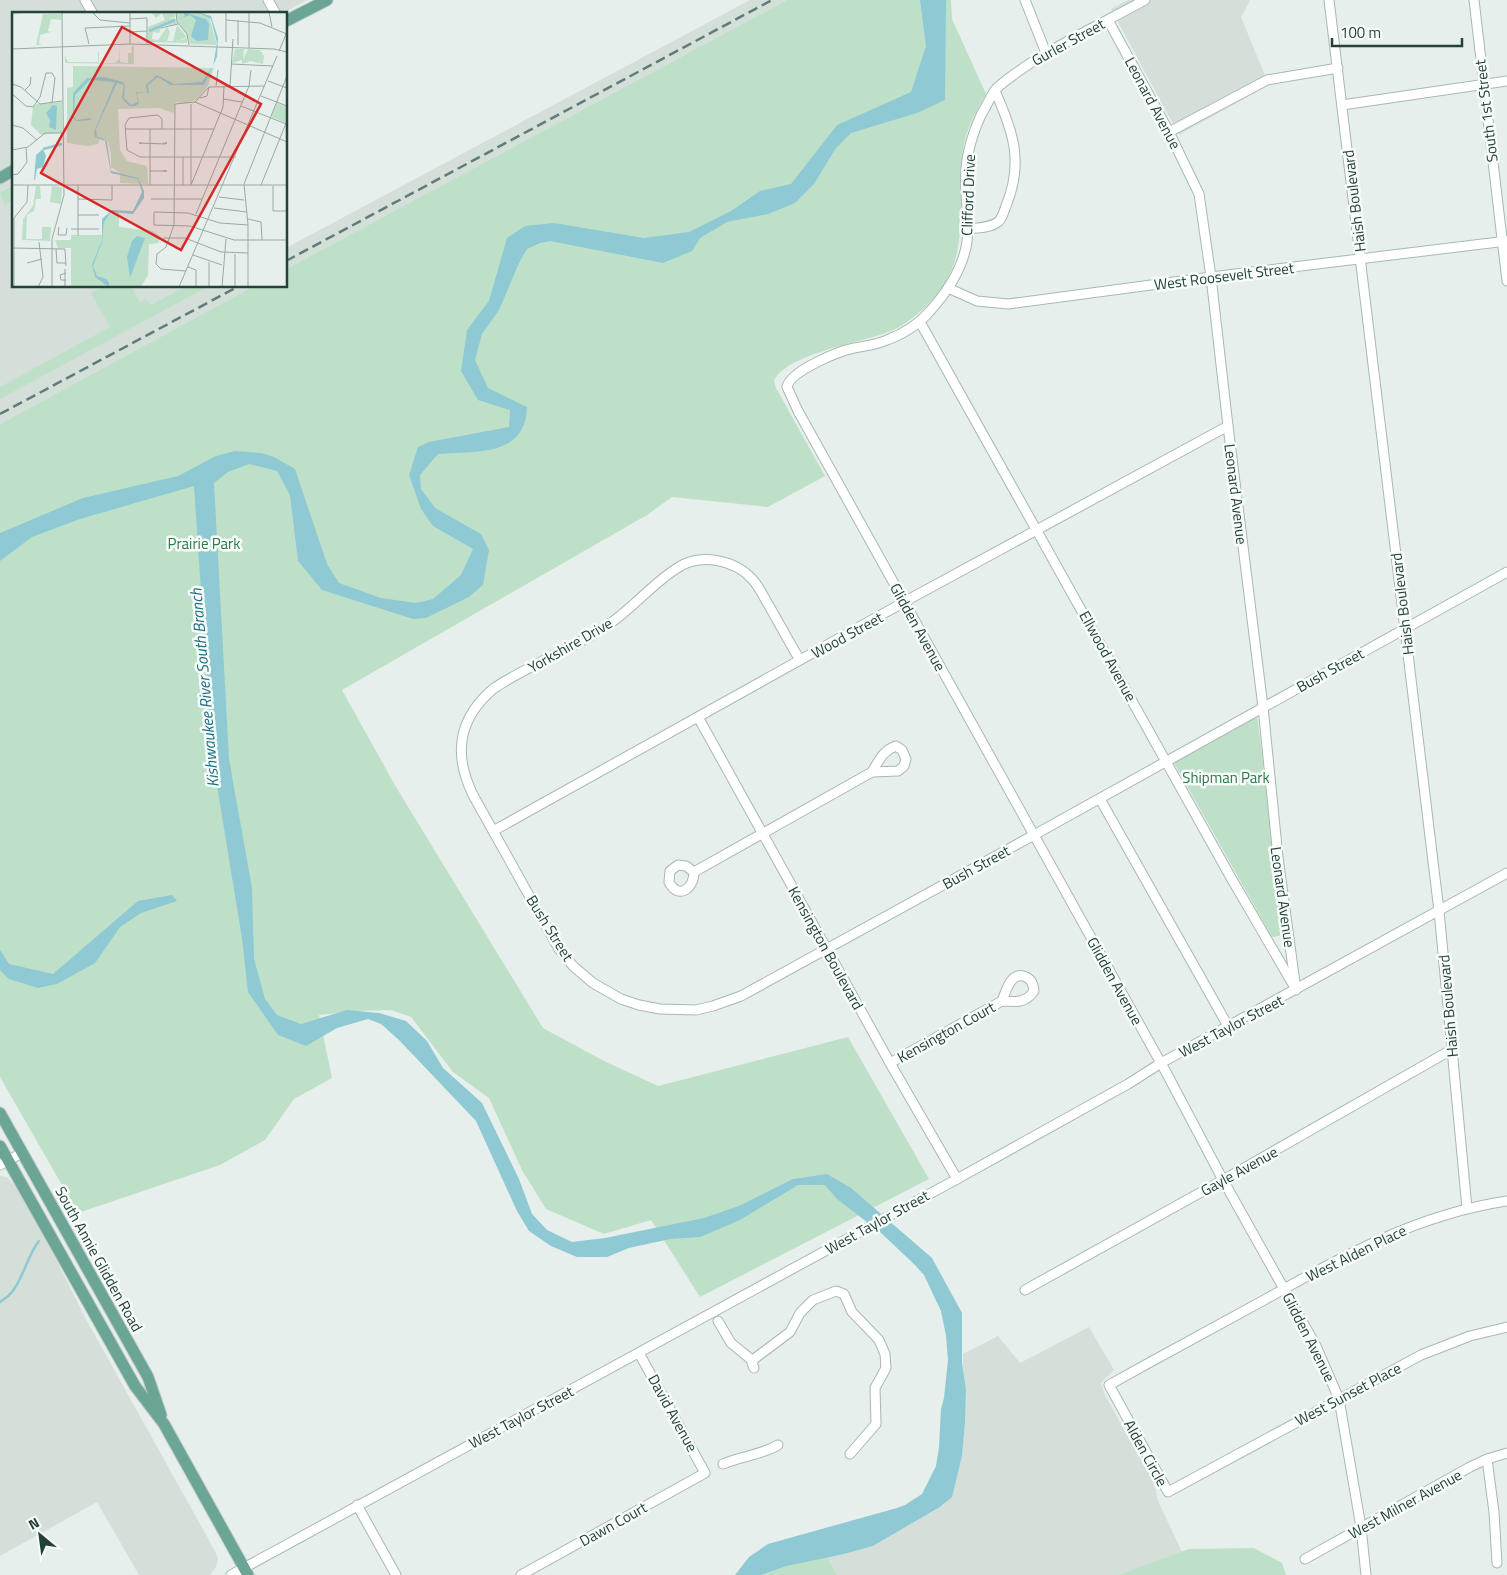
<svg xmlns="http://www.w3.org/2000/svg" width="1507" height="1575" font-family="'Titillium Web',sans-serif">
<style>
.built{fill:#d4dfda}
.green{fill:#bfe0c8}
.water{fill:#8ec9d4}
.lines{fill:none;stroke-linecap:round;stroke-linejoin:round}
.stream{stroke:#8ec9d4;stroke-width:2.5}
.minor-casing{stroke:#a8b8b2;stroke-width:11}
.major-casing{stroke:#c2cac8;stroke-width:13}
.minor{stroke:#fff;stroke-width:9}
.major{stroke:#6aa596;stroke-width:11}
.rail{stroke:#5f7d75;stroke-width:2.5;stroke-dasharray:10 5;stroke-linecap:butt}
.labels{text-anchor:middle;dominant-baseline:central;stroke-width:5;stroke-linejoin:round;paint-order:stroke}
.street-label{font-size:15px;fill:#24423a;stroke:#f7fbf9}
.park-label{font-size:15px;fill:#2d7a4b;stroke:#f7fbf9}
.water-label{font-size:16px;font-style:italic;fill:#1c6f80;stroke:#f7fbf9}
.inset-river{fill:none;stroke:#8ec9d4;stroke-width:2.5}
.inset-road{fill:none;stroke:#98aaa4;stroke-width:1}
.view{fill:#d62828;fill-opacity:0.15;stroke:#d62828;stroke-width:2.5}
.inset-edge{fill:none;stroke:#24423a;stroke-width:2.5}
</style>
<rect width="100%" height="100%" fill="#e6efeb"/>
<!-- built -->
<g class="built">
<path d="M0,0H307L281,14H14V286H254L0,424Z"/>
<path d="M750,0H787L286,269V248Z"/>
<path d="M1128,0H1249L1250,1L1241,17L1269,85L1179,135L1111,9Z"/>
<path d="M0,1176L7,1177L18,1189L36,1220L87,1321L215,1551L218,1558L216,1567L210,1575H139L97,1502L0,1556Z"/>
<path d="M1089,1327L1114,1370L1101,1383L1105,1395L1154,1483L1158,1501L1182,1552L1118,1575H837L827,1557L844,1554L873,1546L944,1505L960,1465L962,1456L965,1423L966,1390L963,1378V1354L998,1336L1020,1363Z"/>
</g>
<!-- green -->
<g class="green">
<path d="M787,0H951L952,19L986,94C976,111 966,129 963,150C957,200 972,258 933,299C921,312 907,324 891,331C864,342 785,354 774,381L776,388L825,476L768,507L672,497L647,515L342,690L396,787L543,1028L604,1061L658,1086L848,1037L929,1179L700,1297L651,1220L604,1234L546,1209L522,1170L489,1098L453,1072L411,1017L391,1010L358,1011L319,1015L332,1078L294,1099L265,1140L220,1165L78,1213L0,1077V424L254,286H286V269Z"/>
<path d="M14,185V200L5,205L0,193Z"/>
<path d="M104,286H131L140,302L146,299L151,305L186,286H209L0,399V387L110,327L91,293Z"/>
<path d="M1257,715L1284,926L1282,932L1279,936L1272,937L1174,763Z"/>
<path d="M1254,1548L1282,1563L1286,1575H1118L1189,1549Z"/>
<path d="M827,1557L837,1575H761L787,1566Z"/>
</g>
<!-- water -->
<g class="water">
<path d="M920,0H946L945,100L917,113L851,133L836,148L814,184L795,203L768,214L727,222L700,238L692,251L663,263L550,241L540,243L527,249L519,263L499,310L482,334L475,360L488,388L527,407C526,457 475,451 438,454L420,475L421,489L435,508L481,534L489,550L483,585L469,597L426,618L413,619L322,590L298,561L290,495L277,471L249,464L228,472L214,483L229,759L252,888L254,959L265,999L277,1015L301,1024L347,1010L379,1013L406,1021L427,1041L443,1068L482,1103L519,1179L532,1214L547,1230L572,1242L605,1238L704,1218L739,1206L793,1179L827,1174L851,1188L932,1258L962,1313V1363L966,1390L965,1423L962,1456L952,1497L940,1507L873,1546L844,1554L787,1566L761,1575H735L749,1557L768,1544L897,1508L905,1505L922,1494L936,1466L939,1447L941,1409L944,1398L948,1360L946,1336L941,1311L924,1275L915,1265L880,1232L837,1199L825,1185H798L740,1220L700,1237L670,1239L629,1248L607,1257H577L551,1246L529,1231L517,1211L476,1121L399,1040L381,1024L368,1019L337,1028L306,1046L278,1035L248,992L242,938L212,755L194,486L80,519L32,537L0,561V533L83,498L178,476L216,456L235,451L261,453L274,457L295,469L327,564L339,583L381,598L416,603L433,599L461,575L473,549L433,526L421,509L409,475L418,447L429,442L509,427L510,410L478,400L461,371L467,330L489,301L507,238L525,226L554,223L644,238L689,232L731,211L760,191L791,184L837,125L911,92L926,46Z"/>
<path d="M172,895L177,901L141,913L120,927L95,963L57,984L38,988L9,979L0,970V950L9,964L53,974L138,901Z"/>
</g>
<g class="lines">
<!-- stream -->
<path class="stream" d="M0,1302C4,1299 9,1296 12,1292C24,1277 27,1256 39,1241"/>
<!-- minor casing -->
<g class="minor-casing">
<g id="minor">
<path d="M85,0L93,14"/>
<path d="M268,0L276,14"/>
<path d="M1025,0L1046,53"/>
<path d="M1145,0C1107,21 1066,40 1029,64C1018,72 1006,79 996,89C990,97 986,107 981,115C973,133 967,150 966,170C964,193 970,218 967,242C963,268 948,291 930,311C919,324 903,334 887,340C876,345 865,346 854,348C839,351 790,371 787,387L798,411L1167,1074L1223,1180L1316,1346L1339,1399L1361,1527L1366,1575"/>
<path d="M1329,0L1439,911L1467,1208"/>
<path d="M1474,0L1507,281"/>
<path d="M1108,20L1169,132L1199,194L1211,277L1228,426L1263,707L1278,857L1296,990"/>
<path d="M1342,105L1507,81"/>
<path d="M1169,132L1267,80L1338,68"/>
<path d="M968,229C977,228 990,228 998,222C1002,219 1004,211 1006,206C1024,162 1013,131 995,91"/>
<path d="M948,288L977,301L1008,304L1211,277L1507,241"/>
<path d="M920,322L1230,876L1294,986"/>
<path d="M800,660C789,642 779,623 768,604C763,596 759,586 752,579C735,560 701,553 679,567C654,582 636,605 612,622C575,649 531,663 493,689C458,719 453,754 473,795L559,949L573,966L593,983L621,999L639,1005L660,1009L696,1010L713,1006L741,996L1034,835L1507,572"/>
<path d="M698,717L890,1063L957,1179"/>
<path d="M1100,799L1228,1026"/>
<path d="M493,831L915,596L1228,426"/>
<path d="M694,872C694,889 678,900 669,882L670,871L678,865L686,866L694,872L872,772L898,771L904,766L906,759L902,750L896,746C882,751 879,761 872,772"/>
<path d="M890,1063L1002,1001C1016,1002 1026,1003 1034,991C1033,984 1032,980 1026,977C1011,970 1006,991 1002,1001"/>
<path d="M0,1165L22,1153"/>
<path d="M1507,1201C1419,1214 1342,1256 1266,1299C1213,1328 1161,1356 1109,1385L1168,1492L1421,1355L1470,1336L1507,1327"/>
<path d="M1025,1290L1223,1180L1451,1050"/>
<path d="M718,1321L731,1343L753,1361"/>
<path d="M754,1368L752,1363L754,1359L790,1332L800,1313L813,1300L836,1291L844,1294L852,1312L879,1340L885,1354L886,1368L875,1388L876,1424L850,1454"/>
<path d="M1487,1459L1494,1512L1497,1563"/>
<path d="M723,1464C742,1456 761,1455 778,1445"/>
<path d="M357,1505L396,1575"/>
<path d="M1305,1559L1470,1467L1487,1459L1507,1453"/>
<path d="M231,1575L957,1179L1128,1084L1161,1063L1507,873"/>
<path d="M521,1575L705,1473L639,1353"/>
</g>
</g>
<!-- major casing -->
<g class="major-casing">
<g id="major">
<path d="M286,21L327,0"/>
<path d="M0,178L14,170"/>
<path d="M0,1113L148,1377L161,1415"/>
<path d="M0,1146L135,1386L164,1424L248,1575"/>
</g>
</g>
<!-- minor -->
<use href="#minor" class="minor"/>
<!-- major -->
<use href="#major" class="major"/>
<!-- rail -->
<g class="rail">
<path d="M286,261L772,0"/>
<path d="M0,414L239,286"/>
</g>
</g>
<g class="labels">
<!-- street labels -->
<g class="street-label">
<text transform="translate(1068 42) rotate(-29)">Gurler Street</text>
<text transform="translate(1153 103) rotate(62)">Leonard Avenue</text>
<text transform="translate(1486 111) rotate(-97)">South 1st Street</text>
<text transform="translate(968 195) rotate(-88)">Clifford Drive</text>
<text transform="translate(1354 201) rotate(-97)">Haish Boulevard</text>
<text transform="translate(1224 276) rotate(-7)">West Roosevelt Street</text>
<text transform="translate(1236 494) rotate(83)">Leonard Avenue</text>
<text transform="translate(1402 604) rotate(-97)">Haish Boulevard</text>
<text transform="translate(918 627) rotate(61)">Glidden Avenue</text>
<text transform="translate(847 635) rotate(-29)">Wood Street</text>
<text transform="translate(570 645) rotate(-30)">Yorkshire Drive</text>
<text transform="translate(1108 656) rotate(61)">Ellwood Avenue</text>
<text transform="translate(1330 670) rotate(-29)">Bush Street</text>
<text transform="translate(976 867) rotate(-29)">Bush Street</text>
<text transform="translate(1283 897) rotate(82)">Leonard Avenue</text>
<text transform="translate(550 928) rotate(58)">Bush Street</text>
<text transform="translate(826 948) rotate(61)">Kensington Boulevard</text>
<text transform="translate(1115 981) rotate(61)">Glidden Avenue</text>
<text transform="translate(1448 1006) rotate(-95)">Haish Boulevard</text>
<text transform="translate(1231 1026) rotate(-28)">West Taylor Street</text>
<text transform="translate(946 1032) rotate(-29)">Kensington Court</text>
<text transform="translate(1239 1171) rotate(-29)">Gayle Avenue</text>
<text transform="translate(877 1222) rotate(-29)">West Taylor Street</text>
<text transform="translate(1356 1253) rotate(-26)">West Alden Place</text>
<text transform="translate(99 1259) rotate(61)">South Annie Glidden Road</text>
<text transform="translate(1309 1337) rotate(63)">Glidden Avenue</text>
<text transform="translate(1348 1394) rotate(-28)">West Sunset Place</text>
<text transform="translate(673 1413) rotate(61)">David Avenue</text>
<text transform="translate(521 1417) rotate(-28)">West Taylor Street</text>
<text transform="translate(1146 1453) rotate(61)">Alden Circle</text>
<text transform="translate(1405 1504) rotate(-29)">West Milner Avenue</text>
<text transform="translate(613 1524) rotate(-29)">Dawn Court</text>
</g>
<!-- park labels -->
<g class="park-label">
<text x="204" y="543">Prairie Park</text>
<text x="1226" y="777">Shipman Park</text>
</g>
<!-- water labels -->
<g class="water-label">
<text transform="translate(204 688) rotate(-95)">Kishwaukee River South Branch</text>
</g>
</g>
<!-- overview -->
<g transform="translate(12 12)">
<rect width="275" height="275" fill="#e6efeb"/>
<path d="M139,0H163V5L154,7L163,6L165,12L150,14L147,21L141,20L140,27L146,28L155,15L158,20L155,29H161L165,13L175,25L163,30L175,26V31L136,30V15L153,8L150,1L144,6ZM164,0H185L197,4L205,33L178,32L176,24L166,10ZM31,2H49V14V8L39,7L36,19L39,20L28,23L27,32L31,33H24ZM107,33L108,50L116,51V41H120L119,36L122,33V52L53,51V43L56,50H86V40H87V51H103L107,47ZM223,37H232L231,48L236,37L248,38L252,44L251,52L239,49L230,52V48L220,51ZM61,54L202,56L196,74L186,87L174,91L163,90L162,101L147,96L106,97L108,138L115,149L135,154L136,172L108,171V161L99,155V142L96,130L91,127L88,126L86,132L76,134L55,131V76L61,75ZM50,90V120L29,123L19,113L21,95L25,92ZM265,91L275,95L274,111L259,105ZM24,174H28L29,187H24L22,199L15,203L14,227H30V215H39L38,229L10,228L11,207L21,194ZM40,174L50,175L49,192L38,190ZM99,200L107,201V215L141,219L149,225L146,231L137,232L136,263L129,275H59V236H46L43,228H59V223H90L92,208Z" fill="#bfe0c8"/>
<path d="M171,0L194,7L197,12L196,28L185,29L179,24L184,8L178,3L166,7L173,4ZM185,0L199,4L206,26L205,45L192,73H158L146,65L136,73L137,81H125L127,91L123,94H117L110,86L112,73L105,71L84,117L85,125L90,126L95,130L99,159L126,166L132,179V186L121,202L99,200L92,210L90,230L81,254L85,264L94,267L97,270V275L83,265L80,253L90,228V207L100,198L121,199L130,180L126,167L99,161L93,129L83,125L82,120L103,70L78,68L63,83L62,105L65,108L77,106L80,108L65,109L61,106V81L75,66L92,65L111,70L113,74L112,86L119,93L126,90L124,80L135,81L134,73L145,63L162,72L190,70L201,54L205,31L199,7ZM41,93L45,94L44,118L37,115L38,108L34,101ZM31,137L34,144L31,155L25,157L23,168L0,170L22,168L24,143ZM125,224L133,226L118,266L115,245L120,229Z" fill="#8ec9d4"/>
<path class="inset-river" d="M137,19L163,8M31,137L50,132"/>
<path class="inset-road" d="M80,0L88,8L118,11M164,0L165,10L175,22L177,33M214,0V30M237,0V36M257,0L260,15M0,1L24,0M118,7L135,6V32M214,8L248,11L275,22M149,16L166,12M118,20L135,19M77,32L73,16L118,14M118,32V0M226,33V8M0,37L118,32L262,37L275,40M267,39L275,20M219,52L261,54M256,69L275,76M0,72L9,75L28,92L50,89M204,74L206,58M218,74L221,27M197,75L253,74M13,78L18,73L19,65M0,82L14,94L21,95L28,85L34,61H40L43,66L40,91M249,84L275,94M188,86L195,84L197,75M211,87L230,90M183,90L275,130M179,92V172M229,94L274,112M0,113L11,116L25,128M113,117H202M138,117V173M150,117V107L146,103L117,106L113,113L115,138L128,145H224M130,131H127L154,132L155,131H151M0,138L16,135L33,121H52M171,145V173M138,159H155H151M0,163L6,162L15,150L14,136M0,173H275M66,173V224M179,173L211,95L212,74M249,173L275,109M261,174V199H275M207,185L232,188M66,187L100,188V173M139,187H190M202,196L235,200M184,202L237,74L239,58M66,203H87M236,207L249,210L250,228M236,213L208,211L176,201L142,200V213L178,214L222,228H275M47,215L46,223H54L55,216M59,217H87M151,226H173L209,240L236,241M0,236L53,237L54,254M44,237L45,251H54M223,242V275M181,243L210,253M197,250V275M15,251L30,247M176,255L184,258V275M174,259L149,257L144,252L145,242L154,235L162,213L163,92L183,90L197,75M54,261L48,263L49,268H54M2,275V206L15,190L16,173M26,275L31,265L27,230M40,275V227L52,183L50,0M53,275V257M167,275L265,44M210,275L214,227M236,275V213L232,172L275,64M275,275V153"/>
<path class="view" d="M110,15L249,92L169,238L29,161Z"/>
<rect width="275" height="275" class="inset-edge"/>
</g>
<!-- north arrow -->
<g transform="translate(40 1535) rotate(331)" stroke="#f7fbf9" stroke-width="4" paint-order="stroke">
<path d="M0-4L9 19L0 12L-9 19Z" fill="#24423a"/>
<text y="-8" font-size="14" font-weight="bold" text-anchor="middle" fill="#24423a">N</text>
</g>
<!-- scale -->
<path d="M1332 38v8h130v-8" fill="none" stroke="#24423a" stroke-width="2.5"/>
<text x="1340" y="38" font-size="15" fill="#24423a" stroke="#f7fbf9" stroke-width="4" paint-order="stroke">100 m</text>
</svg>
